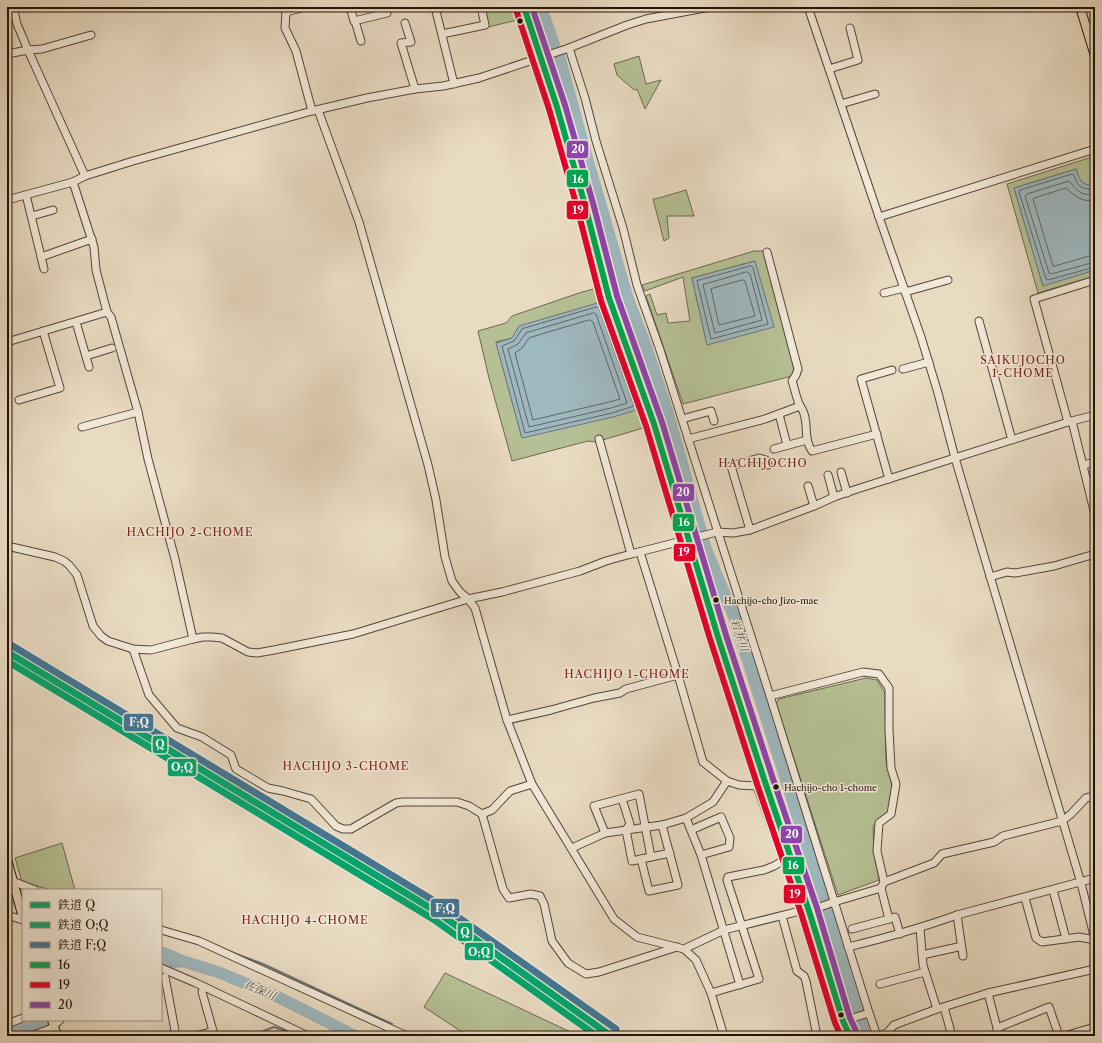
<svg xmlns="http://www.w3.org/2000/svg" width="1102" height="1043" font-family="'Libre Caslon Text','Noto Serif JP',serif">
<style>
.green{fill:#b5c094;stroke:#6c694e;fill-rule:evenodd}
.water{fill:#9eb8bf;stroke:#6c7676}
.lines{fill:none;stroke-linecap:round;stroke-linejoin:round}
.shore{stroke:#606564;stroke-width:1}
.stream{stroke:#6c7676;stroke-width:2}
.river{stroke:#9eb8bf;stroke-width:12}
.minor-casing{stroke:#544437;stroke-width:9}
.major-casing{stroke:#221209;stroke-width:10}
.minor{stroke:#f1e8d7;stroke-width:7}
.major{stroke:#e9dbc2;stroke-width:8}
.bus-1-casing{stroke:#f1e8d7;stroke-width:9}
.bus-2-casing{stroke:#f1e8d7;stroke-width:9}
.bus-3-casing{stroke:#f1e8d7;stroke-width:9}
.bus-1{stroke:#00a651;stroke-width:6}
.bus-2{stroke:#e4002b;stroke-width:6}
.bus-3{stroke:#8e44ad;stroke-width:6}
.rail-1-casing{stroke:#f1e8d7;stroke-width:10}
.rail-2-casing{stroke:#f1e8d7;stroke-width:10}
.rail-3-casing{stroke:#f1e8d7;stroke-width:10}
.rail-1{stroke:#04a56e;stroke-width:7}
.rail-2{stroke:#04a56e;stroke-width:7}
.rail-3{stroke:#447694;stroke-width:7}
.bus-dot{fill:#221209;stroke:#f1e8d7;stroke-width:1.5}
.labels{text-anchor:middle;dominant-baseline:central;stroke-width:3;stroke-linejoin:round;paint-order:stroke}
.bus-label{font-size:9px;fill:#221209;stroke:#f1e8d7;text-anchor:start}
.neighbourhood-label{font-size:11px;letter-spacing:1px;fill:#7a1f14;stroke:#f1e8d7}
.water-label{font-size:11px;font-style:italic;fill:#4d4c49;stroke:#f1e8d7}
.line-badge{stroke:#f1e8d7;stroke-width:1.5}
.badge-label{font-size:11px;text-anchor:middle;font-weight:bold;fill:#fff}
</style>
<rect width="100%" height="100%" fill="#e9dbc2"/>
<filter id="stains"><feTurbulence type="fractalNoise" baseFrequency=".005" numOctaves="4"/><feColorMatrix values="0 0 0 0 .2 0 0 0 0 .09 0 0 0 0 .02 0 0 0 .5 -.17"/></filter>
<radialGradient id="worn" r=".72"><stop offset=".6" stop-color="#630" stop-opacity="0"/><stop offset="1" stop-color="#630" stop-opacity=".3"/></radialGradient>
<!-- green -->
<g class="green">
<path d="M501,7H518L522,19L488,27L485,11Z"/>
<path d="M639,56L646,84L661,80L645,109L637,89L634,90L617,75L614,64Z"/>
<path d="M1095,156V186C1080,185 1080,181 1076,169L1014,188L1043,285L1095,270V276L1038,293L1007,184Z"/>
<path d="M686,190L694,216H667L669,238L664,241L653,199L659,198Z"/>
<path d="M754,251H764L796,369L792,376L683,404L646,296L650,294L657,315L666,313L668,323L690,321L683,277L645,291L642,285ZM755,261L707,344L692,278Z"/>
<path d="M604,286L640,390L650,426L596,442L588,441L512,461L489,378L478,331L506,323L512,316L579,293ZM512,338L522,438L496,342Z"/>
<path d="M866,678L877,680L885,693L886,761L892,786L889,811L873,826L874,853L879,880L838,895L776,703L779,699Z"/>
<path d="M62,843L75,890H51L22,882L15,858Z"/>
<path d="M445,973L579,1036H468L424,1007Z"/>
</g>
<!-- water -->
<g class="water">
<path d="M1076,169C1080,181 1081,185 1095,186V270L1043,286L1014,188Z"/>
<path d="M755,261L774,327L707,345L692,278Z"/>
<path d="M601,302L640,409L613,417L522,438L496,343L512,338L519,326Z"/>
</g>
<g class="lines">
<!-- shore -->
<g class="shore">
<path d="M1095,189C1083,190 1077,187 1074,175L1072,174L1020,190L1019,192L1046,279L1048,280L1095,267"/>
<path d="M1095,195C1079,195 1078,191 1069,181L1027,194L1025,196L1049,273L1051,274L1095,262"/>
<path d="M1095,201C1079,201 1077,197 1066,188L1034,198L1033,199L1053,266H1055L1089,256L1095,255"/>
<path d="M751,266L753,268L768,324L711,339L697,281Z"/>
<path d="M747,272L750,274L762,320L715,333L703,285Z"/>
<path d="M743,280L745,281L755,316L719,325L711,289Z"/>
<path d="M597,307L599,308L634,406L612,413L525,433L502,346L514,341L522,329Z"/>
<path d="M594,313L596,314L627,403L611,408L529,427L508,349L518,344L526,333Z"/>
<path d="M590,320L593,322L620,399L609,402L533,420L515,353L522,348L529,338Z"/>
</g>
<!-- stream -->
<g class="stream">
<path d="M228,951L263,964L392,1024"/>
<path d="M250,1036L274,1027L291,1033"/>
</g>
<!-- river -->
<g class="river">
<path d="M541,7L555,48L560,59L585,151L627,296L647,349L667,410L706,549L734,617L822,893L825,907L865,1036"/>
<path d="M7,898L23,904"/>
<path d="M161,952L182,961L218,972L278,997L355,1036"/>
<path d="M161,965L182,961"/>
<path d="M7,1035L35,1026L46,1020"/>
</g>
<!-- minor casing -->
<g class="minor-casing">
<g id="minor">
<path d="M13,7L17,24L28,50L85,176L73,182L94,247L96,270L107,312L111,317L138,412L148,459L175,559L193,639"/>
<path d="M284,7L286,12L285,28L296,51L312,111"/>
<path d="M350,7L354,21L387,13L386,7"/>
<path d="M435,7L454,84"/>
<path d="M524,7L557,107L585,205L609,298L654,424L718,637L765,782L809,911L843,1021L850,1036"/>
<path d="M808,7L879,217L921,337L938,393L955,458L1081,883L1095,940"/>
<path d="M286,12L305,7"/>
<path d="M355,21L361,41"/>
<path d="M405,23L411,42L401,43L415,89"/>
<path d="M442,34L485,25L481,7"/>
<path d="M569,48L585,98L596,141L623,228L637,285L660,350L770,696L869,1013L877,1036"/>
<path d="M7,54L28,50L42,49L91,35"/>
<path d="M829,69L858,60L850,28"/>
<path d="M841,104L875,94"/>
<path d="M318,110L359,222L428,465L436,500L445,557L452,581L460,592L468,599L475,608L507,720L532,784L614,919L637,937L684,949L696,960L711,993L724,1036"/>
<path d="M85,176L133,161L312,111L367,98L415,89L443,86L479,78L569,48L627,25L646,19L710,7"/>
<path d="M26,195L44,269"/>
<path d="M7,200L73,182"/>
<path d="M32,216L53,210"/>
<path d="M879,217L1095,149"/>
<path d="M767,252L798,369L796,375L792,381C795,389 796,398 800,406C801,407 802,409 803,411C809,424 803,439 812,451L877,434"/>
<path d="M41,257L92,239"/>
<path d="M905,292L948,280"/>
<path d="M884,293L904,288"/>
<path d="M979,321L1012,440"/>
<path d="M76,322L89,367"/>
<path d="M7,342L107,312"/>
<path d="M86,356L112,348"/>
<path d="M903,369L929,362"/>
<path d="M19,400L60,388L43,331"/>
<path d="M779,414L787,445"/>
<path d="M682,419L711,411L714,421"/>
<path d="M1072,421L1095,515"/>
<path d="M1068,422L1034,299L1095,280"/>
<path d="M82,427L138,412"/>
<path d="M599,439L631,554"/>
<path d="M688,439L765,419L800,406"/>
<path d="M774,449L807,440"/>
<path d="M1083,465L1095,462"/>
<path d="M841,472L847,493"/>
<path d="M828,475L834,497"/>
<path d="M889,479L861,379L892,370"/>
<path d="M808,486L814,506"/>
<path d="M750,530L731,466L759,458L766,460L768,465"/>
<path d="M7,546L55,557L64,561L69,565L77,575L93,626L101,636L108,641L133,649L151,650L193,639L203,637H212L222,638L248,652L257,653L274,650L353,634L468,599L502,592L580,571L606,561L631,554L717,532L733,533L750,530L814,506L834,497L857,489L1068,422L1095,415"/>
<path d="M640,552L678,675L703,762L727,781L739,785L757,786L765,782"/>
<path d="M990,577L1007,572L1015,573L1054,566L1095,554"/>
<path d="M133,649L149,695L177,728L202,737L231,755L236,769L268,788L283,791L311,799L336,826L343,829H351L396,803L403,802H457L469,806L482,814L492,810L510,791L532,784"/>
<path d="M770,696L863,672L879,674L889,688V729L891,768L896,784L891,814L879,823L877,851L884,882"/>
<path d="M507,720L551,710L594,698L620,693L626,689L678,675"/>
<path d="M757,786L784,860L786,862"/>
<path d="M622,799L630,824L626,830L632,861L670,853"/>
<path d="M482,814L503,889L509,898L531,894L540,896L544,904L552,941L568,963L586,974L599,972L677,947"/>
<path d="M686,818L701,855L740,985"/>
<path d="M691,830L721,817L730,838L729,847L701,855"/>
<path d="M605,833L594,806L639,794L651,857"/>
<path d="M572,848L605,833L662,825L686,818L713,802L727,781"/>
<path d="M641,859L649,891L678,885L662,825"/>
<path d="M7,879L35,890"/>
<path d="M881,888L889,919L895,917L900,934"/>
<path d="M1053,890L1066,939"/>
<path d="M1025,898L1036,938L1042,942L1079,937L1095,940"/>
<path d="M809,911L834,902L881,888L884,882L934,863L942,854L994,842L1003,836L1062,821L1071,814L1086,798L1095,796"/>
<path d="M7,915L23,920"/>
<path d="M957,915L963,956"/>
<path d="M782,916L797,971L804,976L806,981L817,1036"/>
<path d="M920,928L923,965L937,1009"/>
<path d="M852,929L889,919"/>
<path d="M161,930L199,941L407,1036"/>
<path d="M1095,941L1094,970L1095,975"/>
<path d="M848,947C885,938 921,928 957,915L1095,878"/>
<path d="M684,949L724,930L808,909"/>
<path d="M922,955L958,947"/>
<path d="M161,968L196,983L308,1036"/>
<path d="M165,977L176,1036"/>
<path d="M880,984L925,972"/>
<path d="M711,993L759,979L727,880L728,877L764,870L774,866L784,860"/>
<path d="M988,993L997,1028L998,1036"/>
<path d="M944,1007L952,1036"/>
<path d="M843,1021L869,1013"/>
<path d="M7,1024L23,1018"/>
<path d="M997,1028L1049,1007L1059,1036"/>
<path d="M31,1036L50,1029L60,1020"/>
<path d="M196,1036L213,1031L202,992L204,987"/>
<path d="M879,1036L888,1032L894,1025L937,1009L988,993L1095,969"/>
<path d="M1064,1036L1095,1027"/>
</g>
</g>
<!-- major casing -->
<g class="major-casing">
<g id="major">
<path d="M1080,7L1095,56"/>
<path d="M7,859L23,918"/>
<path d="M52,1020L57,1036"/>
</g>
</g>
<!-- minor -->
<use href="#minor" class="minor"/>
<!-- major -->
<use href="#major" class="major"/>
<!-- bus-1 casing -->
<g class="bus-1-casing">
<path id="bus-1" d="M524,7L557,107L585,205L609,298L654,424L718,637L765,782L809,911L843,1021L850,1036"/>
</g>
<!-- bus-2 casing -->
<g class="bus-2-casing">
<path id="bus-2" d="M516,10L549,109L577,207L601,301L646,426L710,639L757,784L801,913L835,1023L841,1036"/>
</g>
<!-- bus-3 casing -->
<g class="bus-3-casing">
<path id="bus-3" d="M532,7L565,105L593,203L617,296L662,422L726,635L773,779L817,908L850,1018L857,1033"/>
</g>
<!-- bus-1 -->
<use href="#bus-1" class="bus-1"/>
<!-- bus-2 -->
<use href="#bus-2" class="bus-2"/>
<!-- bus-3 -->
<use href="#bus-3" class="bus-3"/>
<!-- rail-1 casing -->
<g class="rail-1-casing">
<path id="rail-1" d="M7,652L437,912L611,1036"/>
</g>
<!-- rail-2 casing -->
<g class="rail-2-casing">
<path id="rail-2" d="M7,661L433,919L597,1036"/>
</g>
<!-- rail-3 casing -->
<g class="rail-3-casing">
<path id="rail-3" d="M11,645L441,905L616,1029"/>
</g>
<!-- rail-1 -->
<use href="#rail-1" class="rail-1"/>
<!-- rail-2 -->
<use href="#rail-2" class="rail-2"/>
<!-- rail-3 -->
<use href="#rail-3" class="rail-3"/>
</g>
<!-- markers -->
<g class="bus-dot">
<circle cx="520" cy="21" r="3.5"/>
<circle cx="716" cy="600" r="3.5"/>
<circle cx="776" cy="787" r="3.5"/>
<circle cx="841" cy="1015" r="3.5"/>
</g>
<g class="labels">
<!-- bus labels -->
<g class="bus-label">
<text x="724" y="600">Hachijo-cho Jizo-mae</text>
<text x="784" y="787">Hachijo-cho 1-chome</text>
</g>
<!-- neighbourhood labels -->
<g class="neighbourhood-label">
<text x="1023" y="360">SAIKUJOCHO<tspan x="1023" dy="13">1-CHOME</tspan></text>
<text x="763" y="463">HACHIJOCHO</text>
<text x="190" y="532">HACHIJO 2-CHOME</text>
<text x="627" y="674">HACHIJO 1-CHOME</text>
<text x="346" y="766">HACHIJO 3-CHOME</text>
<text x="305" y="920">HACHIJO 4-CHOME</text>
</g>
<!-- water labels -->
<g class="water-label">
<text transform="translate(740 635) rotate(72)">岩井川</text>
<text transform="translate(260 990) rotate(23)">佐保川</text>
</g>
</g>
<g class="line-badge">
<rect x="566" y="140" width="23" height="19" rx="4" fill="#8e44ad"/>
<rect x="566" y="169" width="23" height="19" rx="4" fill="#00a651"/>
<rect x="566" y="200" width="23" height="20" rx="4" fill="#e4002b"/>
<rect x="672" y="483" width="23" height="19" rx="4" fill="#8e44ad"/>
<rect x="672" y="513" width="23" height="19" rx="4" fill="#00a651"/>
<rect x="673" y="543" width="23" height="19" rx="4" fill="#e4002b"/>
<rect x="123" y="713" width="31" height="19" rx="4" fill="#447694"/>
<rect x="152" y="735" width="16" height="19" rx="4" fill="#04a56e"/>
<rect x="167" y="758" width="30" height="19" rx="4" fill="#04a56e"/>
<rect x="780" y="825" width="23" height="19" rx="4" fill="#8e44ad"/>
<rect x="782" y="856" width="23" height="19" rx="4" fill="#00a651"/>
<rect x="783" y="884" width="23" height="20" rx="4" fill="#e4002b"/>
<rect x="430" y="898" width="30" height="20" rx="4" fill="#447694"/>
<rect x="457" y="922" width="16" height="20" rx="4" fill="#04a56e"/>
<rect x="464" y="942" width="30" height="19" rx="4" fill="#04a56e"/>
</g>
<g class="badge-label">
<text x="578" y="153">20</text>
<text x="578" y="183">16</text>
<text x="578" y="214">19</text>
<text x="683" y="496">20</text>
<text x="684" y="526">16</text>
<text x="684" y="556">19</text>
<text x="139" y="726">F;Q</text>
<text x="160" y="748">Q</text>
<text x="182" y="771">O;Q</text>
<text x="792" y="838">20</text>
<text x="793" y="869">16</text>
<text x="795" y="898">19</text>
<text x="445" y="912">F;Q</text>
<text x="465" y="936">Q</text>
<text x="479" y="956">O;Q</text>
</g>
<!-- margin -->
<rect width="1102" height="1043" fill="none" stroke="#e9dbc2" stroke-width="24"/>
<rect x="8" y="8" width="1086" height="1027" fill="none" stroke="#221209" stroke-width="2"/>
<rect x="12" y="12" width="1078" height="1019" fill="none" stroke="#221209"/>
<!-- legend -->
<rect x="22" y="889" width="140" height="132" fill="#f1e8d7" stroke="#9e9285"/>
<rect x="30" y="902" width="20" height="6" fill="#04a56e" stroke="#9e9285"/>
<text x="58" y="909" font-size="12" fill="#221209">鉄道 Q</text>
<rect x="30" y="922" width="20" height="6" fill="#04a56e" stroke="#9e9285"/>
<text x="58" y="929" font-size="12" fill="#221209">鉄道 O;Q</text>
<rect x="30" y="942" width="20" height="6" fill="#447694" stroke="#9e9285"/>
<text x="58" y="949" font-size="12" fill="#221209">鉄道 F;Q</text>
<rect x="30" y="962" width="20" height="6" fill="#00a651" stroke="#9e9285"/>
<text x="58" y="969" font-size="12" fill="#221209">16</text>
<rect x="30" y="982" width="20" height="6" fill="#e4002b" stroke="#9e9285"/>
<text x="58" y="989" font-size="12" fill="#221209">19</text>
<rect x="30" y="1002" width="20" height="6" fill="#8e44ad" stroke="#9e9285"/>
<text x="58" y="1009" font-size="12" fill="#221209">20</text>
<rect width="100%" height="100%" filter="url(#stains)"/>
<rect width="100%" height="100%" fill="url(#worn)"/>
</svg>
